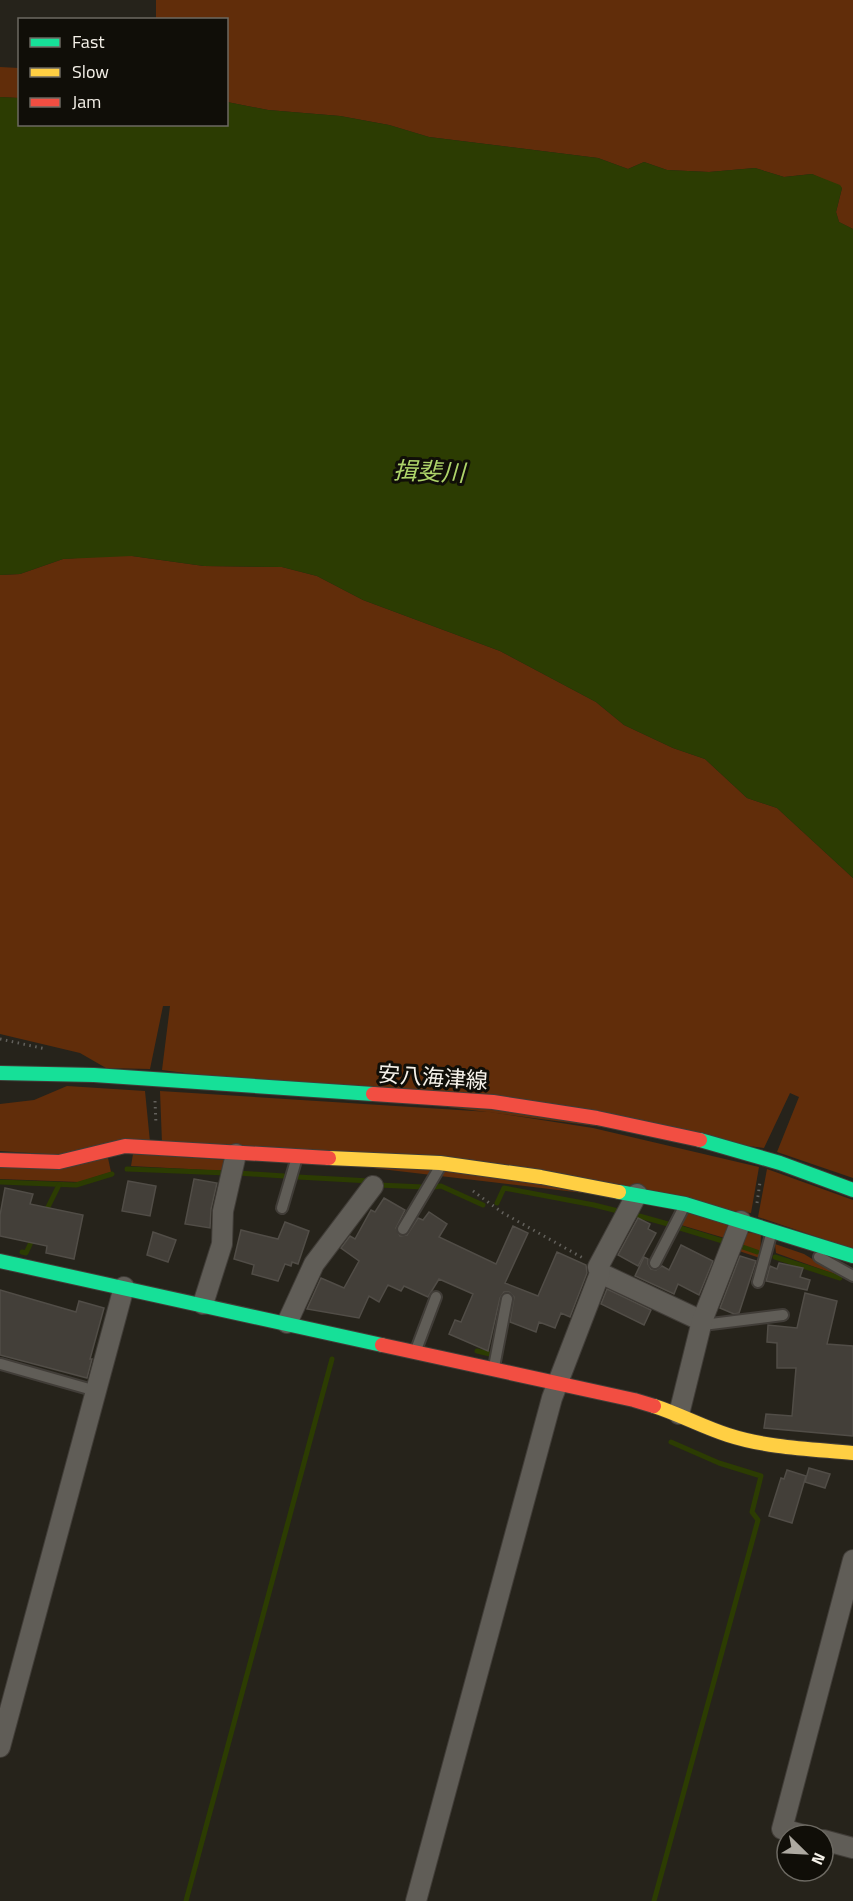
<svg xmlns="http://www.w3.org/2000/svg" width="853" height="1901" font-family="'Titillium Web','Noto Sans JP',sans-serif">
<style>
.green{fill:#612d0a}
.water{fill:#2c3c02}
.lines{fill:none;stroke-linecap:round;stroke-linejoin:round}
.stream{stroke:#2c3c02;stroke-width:5}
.building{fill:#433f39;stroke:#514d47;stroke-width:1.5}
.lane-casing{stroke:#413d38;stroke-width:14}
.street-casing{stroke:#413d38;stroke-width:22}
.fast-casing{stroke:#413d38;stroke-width:16}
.slow-casing{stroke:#413d38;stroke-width:16}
.jam-casing{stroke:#413d38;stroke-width:16}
.path{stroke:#63615c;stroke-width:3;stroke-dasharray:1.5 4.5;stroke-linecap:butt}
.lane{stroke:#605d57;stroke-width:10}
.street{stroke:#605d57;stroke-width:20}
.fast{stroke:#16e098;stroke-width:14}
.slow{stroke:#ffcf43;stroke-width:14}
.jam{stroke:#f24e42;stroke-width:14}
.labels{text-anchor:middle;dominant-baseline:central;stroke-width:6;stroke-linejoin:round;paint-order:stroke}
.street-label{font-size:22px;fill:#f5f1e9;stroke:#100e08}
.water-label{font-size:24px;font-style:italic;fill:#aed46a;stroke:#100e08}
</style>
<rect width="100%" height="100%" fill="#26231b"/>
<!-- green -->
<g class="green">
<path d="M156,0H853V229L839,222L836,212L842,188L812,174L784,177L755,168L709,172L667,170L644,162L628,169L598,158L429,137L389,125L340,116L268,110L227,102L226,20L156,19Z"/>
<path d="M0,67L19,68V98L0,97Z"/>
<path d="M105,556H132L204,566L282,567L317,576L363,600L500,651L596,702L624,725L673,748L705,759L747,798L777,808L853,878V1178L777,1152L799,1097L790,1093L764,1148L162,1070L170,1006H163L150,1069L106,1068L80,1053L0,1034V575L20,574L63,559Z"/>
<path d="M67,1086L145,1091L150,1142L61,1155L0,1151V1104L34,1100Z"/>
<path d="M160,1091L490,1112L593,1128L759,1167L751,1213L162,1143Z"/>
<path d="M133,1154L229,1160L226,1171L131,1166Z"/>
<path d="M108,1158L111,1172L79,1182L0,1179V1166Z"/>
<path d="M767,1169L853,1200V1249L758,1217Z"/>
<path d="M687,1213L727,1223L728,1239L681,1225Z"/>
<path d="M743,1232L761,1234L760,1258L733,1249Z"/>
<path d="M775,1244L804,1254L840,1276L776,1253Z"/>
</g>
<!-- water -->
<path class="water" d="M0,97L19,98L20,124H226L227,102L268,110L340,116L389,125L429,137L598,158L628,169L644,162L667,170L709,172L755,168L784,177L812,174L840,185L842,188L836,212L839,222L853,229V878L777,808L747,798L705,759L673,748L624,725L596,702L500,651L363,600L317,576L282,567L204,566L132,556L63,559L20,574L0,575Z"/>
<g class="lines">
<!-- stream -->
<g class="stream">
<path d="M127,1169L227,1173"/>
<path d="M238,1173L284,1176"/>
<path d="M298,1177L370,1181"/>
<path d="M0,1182L76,1185L112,1174"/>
<path d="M378,1185L424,1187"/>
<path d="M434,1187L441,1186L483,1205"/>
<path d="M497,1203L504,1188L594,1205L622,1212"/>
<path d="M45,1213L59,1185"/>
<path d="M632,1214L668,1224"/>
<path d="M680,1228L726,1242"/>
<path d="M737,1245L757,1252"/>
<path d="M22,1252L26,1253L33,1238"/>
<path d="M775,1257L840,1278"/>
<path d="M477,1351L490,1354"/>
<path d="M186,1901L332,1359"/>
<path d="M654,1901L758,1520L752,1512L761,1476L719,1463L671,1442"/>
</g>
</g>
<!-- building -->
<g class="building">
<path d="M194,1179L217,1183L211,1209L210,1228L185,1224Z"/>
<path d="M128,1181L156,1186L150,1216L122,1211Z"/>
<path d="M5,1188L33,1194L30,1204L83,1215L74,1259L46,1253L47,1246L0,1236V1215Z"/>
<path d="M384,1198L405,1210L396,1228L400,1236L407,1235L418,1218L423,1220L429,1212L447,1224L439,1237L496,1264L513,1226L528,1233L505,1283L538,1296L557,1252L586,1265L587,1273L570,1317L561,1313L555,1328L539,1322L536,1332L510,1322L514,1297L509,1292H504L500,1298L488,1351L449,1334L455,1320L461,1322L473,1294L439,1279L428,1297L404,1286L401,1291L388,1285L379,1302L369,1296L359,1318L307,1309L321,1278L344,1288L359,1261L341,1248L350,1236L355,1239L371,1210L375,1212Z"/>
<path d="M638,1218L650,1224L648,1229L656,1233L638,1266L618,1255Z"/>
<path d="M285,1222L309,1231L298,1264L292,1262L291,1266L285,1264L278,1281L252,1274L254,1265L234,1259L241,1230L278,1239Z"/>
<path d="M153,1232L176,1240L168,1262L147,1255Z"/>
<path d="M681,1245L713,1261L699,1295L678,1284L674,1294L635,1276L644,1257L648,1259V1264L651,1269L656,1270L662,1266L669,1270Z"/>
<path d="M740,1256L756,1261L739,1313L734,1314L720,1308Z"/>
<path d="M779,1263L803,1268L800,1277L810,1280L807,1290L766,1281L770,1266L777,1269Z"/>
<path d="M607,1289L651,1310L644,1325L601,1304Z"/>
<path d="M0,1290L76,1312L79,1301L104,1308L90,1359H92L87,1378L0,1355Z"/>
<path d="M805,1293L837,1301L827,1344L853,1346V1436L764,1428L766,1414L792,1416L796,1368H777V1343L767,1342L768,1325L797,1328Z"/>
<path d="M809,1468L830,1474L825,1488L805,1482Z"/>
<path d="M787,1470L806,1476L792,1523L769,1516L781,1478L784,1479Z"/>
</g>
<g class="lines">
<!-- lane casing -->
<g class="lane-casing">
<g id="lane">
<path d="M282,1208L297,1157"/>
<path d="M403,1229L440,1167"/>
<path d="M819,1257L853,1276"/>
<path d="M655,1263L685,1205"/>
<path d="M758,1282L772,1231"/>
<path d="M702,1321L711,1324L783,1315"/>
<path d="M416,1350L436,1297"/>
<path d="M1,1364L96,1391"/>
<path d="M494,1367L507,1299"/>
</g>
</g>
<!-- street casing -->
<g class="street-casing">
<g id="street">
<path d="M600,1273L702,1321"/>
<path d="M203,1304L222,1244L223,1211L236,1154"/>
<path d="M287,1323L314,1264L373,1186"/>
<path d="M679,1414L702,1321L741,1221"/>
<path d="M0,1747L124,1287"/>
<path d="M804,1835L782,1829L853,1560"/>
<path d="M823,1840L853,1848"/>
<path d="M416,1901L552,1398L600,1273L598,1267L637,1194"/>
</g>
</g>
<!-- fast casing -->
<g class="fast-casing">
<g id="fast">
<path d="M0,1073L94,1075L373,1094"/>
<path d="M700,1140L780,1163L853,1190"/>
<path d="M619,1192L685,1204L853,1256"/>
<path d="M0,1261L382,1345"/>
</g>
</g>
<!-- slow casing -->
<g class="slow-casing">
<g id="slow">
<path d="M329,1158L440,1163L541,1177L619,1192"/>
<path d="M654,1406C679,1414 703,1427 728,1435C768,1448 811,1449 853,1453"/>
</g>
</g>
<!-- jam casing -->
<g class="jam-casing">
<g id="jam">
<path d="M373,1094L493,1102L597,1118L700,1140"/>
<path d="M0,1160L59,1162L125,1146L329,1158"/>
<path d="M382,1345L634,1400L654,1406"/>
</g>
</g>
<!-- path -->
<g class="path">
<path d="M0,1039L46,1049"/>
<path d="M155,1101L156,1125"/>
<path d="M473,1191L503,1213L583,1258"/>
<path d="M757,1203L760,1182"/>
</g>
<!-- lane -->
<use href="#lane" class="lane"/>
<!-- street -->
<use href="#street" class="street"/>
<!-- fast -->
<use href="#fast" class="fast"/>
<!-- slow -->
<use href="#slow" class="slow"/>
<!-- jam -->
<use href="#jam" class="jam"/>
</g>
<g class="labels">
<!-- street labels -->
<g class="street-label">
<text transform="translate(433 1077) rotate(4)">安八海津線</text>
</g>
<!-- water labels -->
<g class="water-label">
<text transform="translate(429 471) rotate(2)">揖斐川</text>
</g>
</g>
<!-- legend -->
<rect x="18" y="18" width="210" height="108" fill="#100e08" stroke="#6c6962" stroke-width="1.5"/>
<rect x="30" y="38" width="30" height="9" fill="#16e098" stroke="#6c6962" stroke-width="1.5"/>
<text x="72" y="48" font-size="18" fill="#f5f1e9">Fast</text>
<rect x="30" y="68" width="30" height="9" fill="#ffcf43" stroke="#6c6962" stroke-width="1.5"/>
<text x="72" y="78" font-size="18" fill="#f5f1e9">Slow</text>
<rect x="30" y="98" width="30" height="9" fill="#f24e42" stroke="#6c6962" stroke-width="1.5"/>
<text x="72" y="108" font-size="18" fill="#f5f1e9">Jam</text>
<!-- north arrow -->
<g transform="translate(805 1853) rotate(114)"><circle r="28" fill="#100e08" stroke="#6c6962" stroke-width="1.5"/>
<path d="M0-4.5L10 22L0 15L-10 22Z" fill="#ada9a1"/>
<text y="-9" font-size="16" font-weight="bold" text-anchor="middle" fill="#f5f1e9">N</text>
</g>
</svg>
